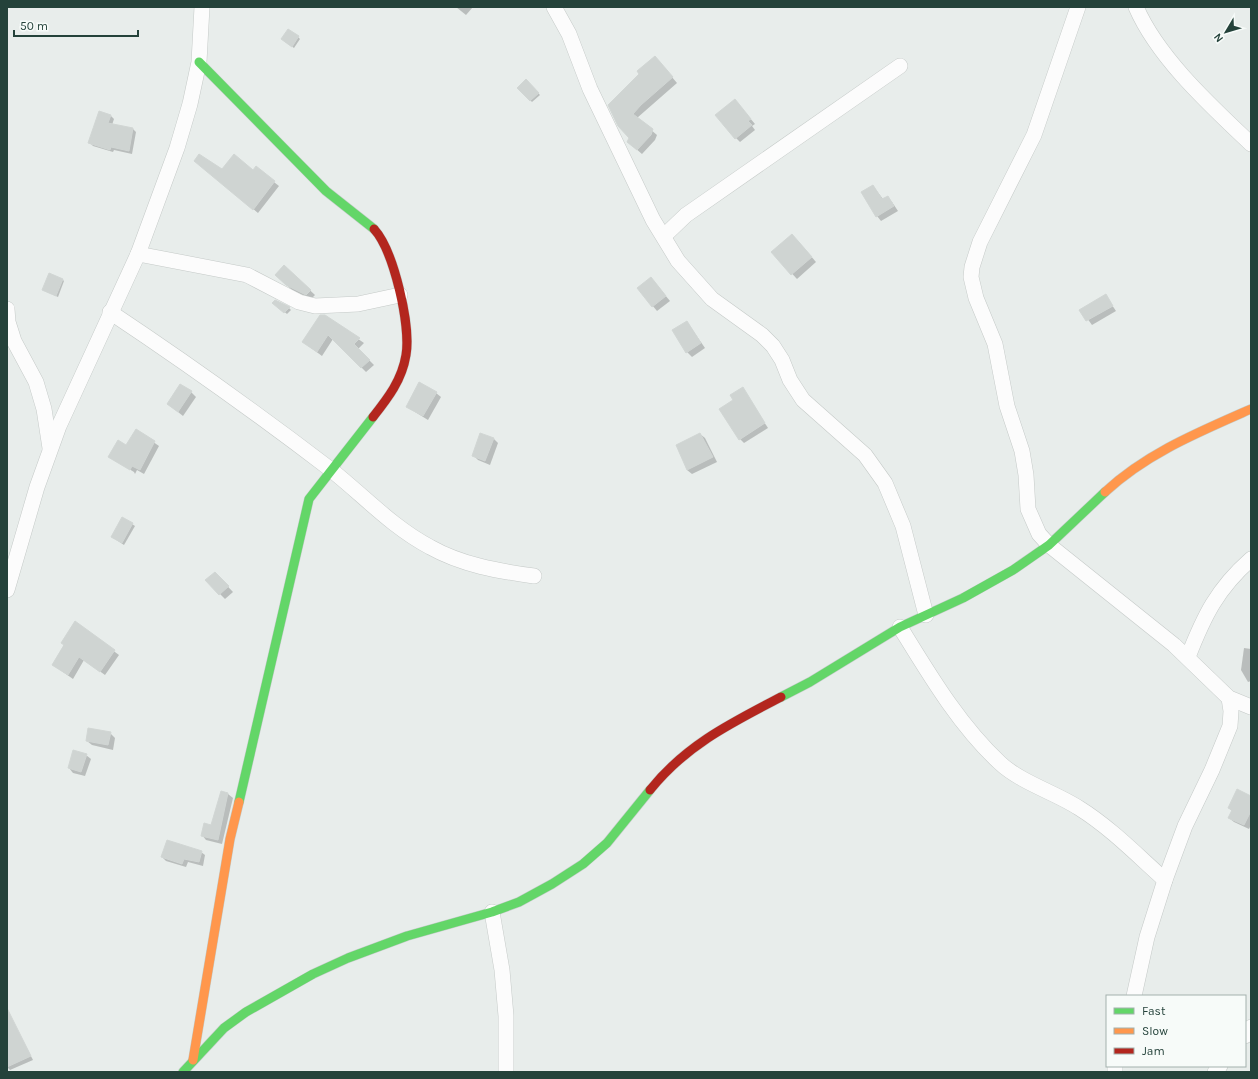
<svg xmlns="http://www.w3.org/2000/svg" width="1258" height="1079" font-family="Karla,sans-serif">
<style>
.shadow{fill:#0003}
.building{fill:#cfd4d2;stroke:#d1d6d4}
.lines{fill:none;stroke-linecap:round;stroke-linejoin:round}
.street-casing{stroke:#c5cac8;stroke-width:16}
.fast-casing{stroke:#c3cbc8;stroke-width:10}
.slow-casing{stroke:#c3cbc8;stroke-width:10}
.jam-casing{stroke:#c3cbc8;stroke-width:10}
.street{stroke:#fcfcfc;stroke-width:15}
.fast{stroke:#63d668;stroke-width:9}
.slow{stroke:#ff974d;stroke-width:9}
.jam{stroke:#b3261e;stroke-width:9}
</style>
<rect width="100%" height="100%" fill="#e8edeb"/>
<!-- shadow -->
<g class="shadow">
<path d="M456,7H473L466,15Z"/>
<path d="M298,37L300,39L294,48L284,41Z"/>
<path d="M659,62L677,83L637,118L657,135L655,140L642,154L628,142L631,138L619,126Z"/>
<path d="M526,81L540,95L532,102L518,88Z"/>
<path d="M739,105L755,124L752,126L755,130L740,142L736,138Z"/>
<path d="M110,115L114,119L112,125L133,129L136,132L132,154L114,150L113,152L93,146L89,142Z"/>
<path d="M200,165L222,170L253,172L256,168L279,186L258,213Z"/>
<path d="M873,186L883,199L887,197L892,202L898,211L881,221L877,216Z"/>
<path d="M797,240L816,262L797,279L773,253Z"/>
<path d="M284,266L315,295L311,299L292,290L276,275Z"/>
<path d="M651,278L670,301L657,311L638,288Z"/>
<path d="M62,279L64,281L58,297L43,290Z"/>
<path d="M1106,296L1116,311L1092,325L1081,310Z"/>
<path d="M275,301L289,308L291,310L287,314L273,302Z"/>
<path d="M325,316L364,343L358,349L374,365L366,372L333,339L322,356L303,342Z"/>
<path d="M687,322L705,348L692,357L687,352Z"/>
<path d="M743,389L768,428L744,443L740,439L734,401Z"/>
<path d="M191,392L196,397L183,416L168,404Z"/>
<path d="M436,393L441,397L428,420L407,407Z"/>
<path d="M136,430L159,446L144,474L137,470L135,474L134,472L109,457L127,446Z"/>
<path d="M700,434L705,438L717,462L692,474L687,470Z"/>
<path d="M493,438L498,443L490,465L478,460L473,455Z"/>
<path d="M123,518L135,526L124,545L112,537Z"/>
<path d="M215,573L233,592L225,599L207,581Z"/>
<path d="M76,623L119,655L105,675L84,660L73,679L53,665Z"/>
<path d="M1244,648L1251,649V681L1248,682L1241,670Z"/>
<path d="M110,733L115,738L113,750L92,745L87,741Z"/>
<path d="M86,755L91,759L85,776L73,773L69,768Z"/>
<path d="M222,792L228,794L233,798L222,844L206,840L202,835L212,827Z"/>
<path d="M1251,797V825L1249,829L1234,822L1229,818L1232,811L1229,808Z"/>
<path d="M201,852L205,855L203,866L188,862L186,867L166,861L162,857Z"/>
<path d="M14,1024L33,1060L10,1070L7,1067V1026Z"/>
</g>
<!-- building -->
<g class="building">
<path d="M288,29L299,36L292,47L281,39Z"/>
<path d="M655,56L673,77L641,105L633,114L653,129L651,135L637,150L627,142L629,138L618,126L608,105L639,74L637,71Z"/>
<path d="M526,79L539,93L530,101L517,88Z"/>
<path d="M735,99L751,119L748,121L752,125L735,139L715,115Z"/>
<path d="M99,111L111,115L108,123L133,128L129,151L111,147L110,150L88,143Z"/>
<path d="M199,154L222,169L234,154L253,170L256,166L275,181L253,210L194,161Z"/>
<path d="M873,185L882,199L888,196L894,206L876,217L861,192Z"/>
<path d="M792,234L812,257L791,275L771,252Z"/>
<path d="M284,265L311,290L306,295L286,285L275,275Z"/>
<path d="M49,273L63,279L56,296L42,290Z"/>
<path d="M651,277L666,296L652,307L637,288Z"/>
<path d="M1106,294L1113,306L1086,321L1079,310Z"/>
<path d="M275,300L290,307L284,313L272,303Z"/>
<path d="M320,315H325L360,338L354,344L370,360L361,368L328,335L317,352L302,342Z"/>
<path d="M687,321L701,343L686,353L672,330Z"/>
<path d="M419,382L437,392L423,416L406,407Z"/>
<path d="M180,384L192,391L178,412L167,404Z"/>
<path d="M743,387L765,423L739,440L719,409L733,400L730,395Z"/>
<path d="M136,429L155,441L140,470L132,466L130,470L108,457L118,440L126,445Z"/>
<path d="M480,433L494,438L485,461L472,456Z"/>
<path d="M700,433L713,457L687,470L676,445Z"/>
<path d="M122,517L133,523L122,543L111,537Z"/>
<path d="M215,572L229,586L219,595L205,580Z"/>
<path d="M75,621L115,650L100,672L79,657L68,675L52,665L64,645L61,643Z"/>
<path d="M88,728L111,732L108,745L86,741Z"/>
<path d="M73,750L87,754L81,772L68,768Z"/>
<path d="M1237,789L1251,796V811L1244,825L1228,818L1232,810L1228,808Z"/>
<path d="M221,791L228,793L218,840L201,836L204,823L211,825Z"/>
<path d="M167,840L202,851L199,862L184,859L182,864L161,857Z"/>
<path d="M7,1008L31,1056L7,1067Z"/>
</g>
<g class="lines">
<!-- street casing -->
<g class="street-casing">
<g id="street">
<path d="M554,7L569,34L590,89L653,220L678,261L712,299L762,335L773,346L782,360L790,380L803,400L865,455L885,483L903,526L926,615"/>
<path d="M1078,7L1034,135L980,242L972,267L971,277L976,298L995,344L1007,406L1022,451L1026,475L1028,509L1039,534L1049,545L1174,645L1229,698L1251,707"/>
<path d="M1136,7C1158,58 1211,106 1251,144"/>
<path d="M664,236L686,215L900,66"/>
<path d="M138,254L247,275L299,302L315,306L358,304L400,295"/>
<path d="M7,309L8,322L14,341L36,382L44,409L50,448"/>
<path d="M110,312C185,362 258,414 330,469C363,495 392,527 430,547C462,565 498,571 534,576"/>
<path d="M7,590L37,487L59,426L138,254L177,148L190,104L199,62L202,7"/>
<path d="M900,627C929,674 959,725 1000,763C1020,782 1056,793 1079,808C1111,828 1138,856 1165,880"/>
<path d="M1188,657C1204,616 1217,589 1251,559"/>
<path d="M492,912L502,970L506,1016V1072"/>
<path d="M1134,996L1147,937L1165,880L1185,826L1212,770L1230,726L1231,711L1229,698"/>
<path d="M1245,1036L1251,1027"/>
<path d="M1115,1072V1066"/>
<path d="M1215,1072L1220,1066"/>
</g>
</g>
<!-- fast casing -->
<g class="fast-casing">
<g id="fast">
<path d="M199,62L326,191L374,229"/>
<path d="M781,697L810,682L900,627L963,598L1013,570L1049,545L1105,492"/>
<path d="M239,802L309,499L373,417"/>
<path d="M183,1072L224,1028L246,1012L313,974L348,958L407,936L492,912L519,902L552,884L583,864L607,843L650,790"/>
</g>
</g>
<!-- slow casing -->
<g class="slow-casing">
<g id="slow">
<path d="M1105,492C1147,453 1199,432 1251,409"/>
<path d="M193,1060L230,839L239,802"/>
</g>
</g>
<!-- jam casing -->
<g class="jam-casing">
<g id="jam">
<path d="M373,417C388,398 402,380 406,355C411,326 394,251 374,229"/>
<path d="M650,790C686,745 731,723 781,697"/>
</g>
</g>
<!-- street -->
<use href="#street" class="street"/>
<!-- fast -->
<use href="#fast" class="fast"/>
<!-- slow -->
<use href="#slow" class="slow"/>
<!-- jam -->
<use href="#jam" class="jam"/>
</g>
<!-- border -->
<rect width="1258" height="1079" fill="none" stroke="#24423a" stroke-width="16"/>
<!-- legend -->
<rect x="1106" y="995" width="140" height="72" fill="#f7fbf9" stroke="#a3b1ad"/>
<rect x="1114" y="1008" width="20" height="6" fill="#63d668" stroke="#a3b1ad"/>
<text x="1142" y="1015" font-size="12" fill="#24423a">Fast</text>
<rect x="1114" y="1028" width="20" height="6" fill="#ff974d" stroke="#a3b1ad"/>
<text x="1142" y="1035" font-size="12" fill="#24423a">Slow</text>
<rect x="1114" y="1048" width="20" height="6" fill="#b3261e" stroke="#a3b1ad"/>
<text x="1142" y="1055" font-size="12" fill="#24423a">Jam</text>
<!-- north arrow -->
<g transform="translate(1226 32) rotate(232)" stroke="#f7fbf9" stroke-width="3" paint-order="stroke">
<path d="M0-3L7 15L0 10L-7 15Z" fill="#24423a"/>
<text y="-6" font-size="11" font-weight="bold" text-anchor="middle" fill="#24423a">N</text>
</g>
<!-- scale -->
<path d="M14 30v6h124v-6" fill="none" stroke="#24423a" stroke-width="2"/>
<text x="20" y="30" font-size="12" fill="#24423a" stroke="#f7fbf9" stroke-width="3" paint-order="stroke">50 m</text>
</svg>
